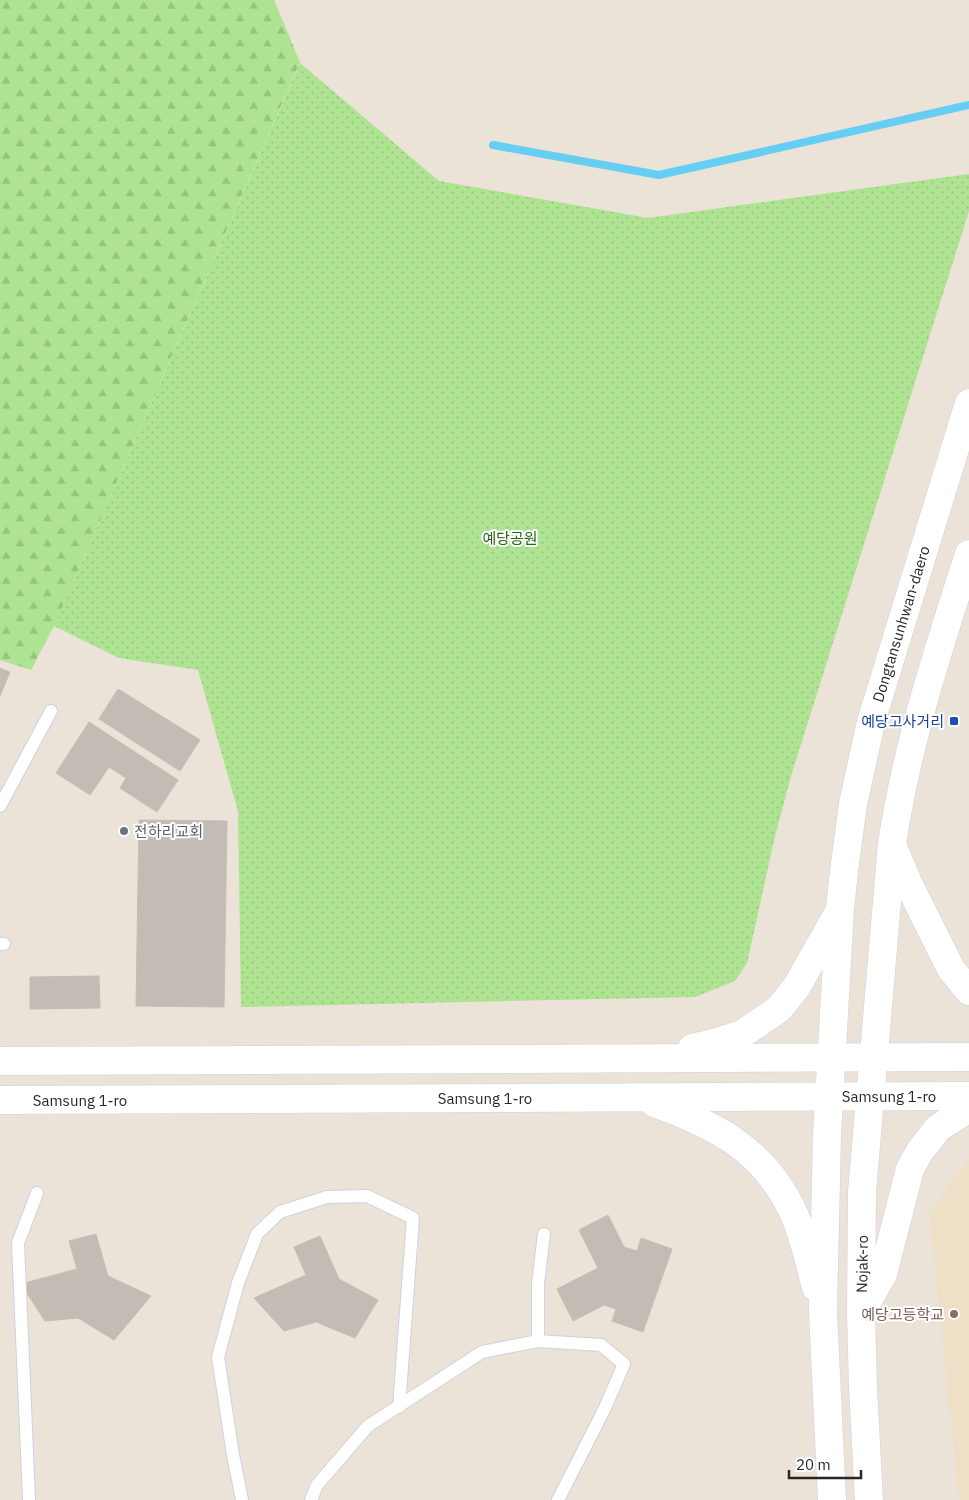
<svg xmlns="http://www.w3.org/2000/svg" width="969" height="1500" font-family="'IBM Plex Sans','Noto Sans KR',sans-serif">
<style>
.education{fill:#eee0c6}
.forest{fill:url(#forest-firs)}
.park{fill:url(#park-dots)}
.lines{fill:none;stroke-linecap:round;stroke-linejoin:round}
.stream{stroke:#65cef2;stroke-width:8}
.building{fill:#c2bcb5;stroke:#c6beb2}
.lane-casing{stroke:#cdd1e1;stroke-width:14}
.secondary-casing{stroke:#cdd1e1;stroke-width:29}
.lane{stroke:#fff;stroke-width:12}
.secondary{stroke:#fff;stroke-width:28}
.transit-dot{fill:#1a4fb4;stroke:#fff;stroke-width:2}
.worship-dot{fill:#6b7280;stroke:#fff;stroke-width:2}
.education-dot{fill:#8d6e63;stroke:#fff;stroke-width:2}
.labels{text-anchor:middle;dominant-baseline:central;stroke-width:4;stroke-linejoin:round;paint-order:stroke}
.park-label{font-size:15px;fill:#276516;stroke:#fff}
.street-label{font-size:15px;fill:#272727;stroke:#fff}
.transit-label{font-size:15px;fill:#164399;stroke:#fff;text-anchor:end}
.worship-label{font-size:15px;fill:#5b616d;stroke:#fff;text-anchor:start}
.education-label{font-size:15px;fill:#785e54;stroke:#fff;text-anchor:end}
</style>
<defs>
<pattern id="forest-firs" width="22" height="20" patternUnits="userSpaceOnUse" patternTransform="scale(1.25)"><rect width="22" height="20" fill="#aee491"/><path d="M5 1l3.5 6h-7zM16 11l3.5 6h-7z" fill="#96c47d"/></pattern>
<pattern id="park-dots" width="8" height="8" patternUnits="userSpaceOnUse" patternTransform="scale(1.25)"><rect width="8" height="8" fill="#aee491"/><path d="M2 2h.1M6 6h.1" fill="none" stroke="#96c47d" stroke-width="1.8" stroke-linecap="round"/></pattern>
</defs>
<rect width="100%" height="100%" fill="#ebe2d8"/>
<!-- education -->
<path class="education" d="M969,1160V1500H959L929,1211Z"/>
<!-- forest -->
<path class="forest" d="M0,0H274L300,62L54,626L31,670L0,660Z"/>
<!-- park -->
<path class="park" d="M300,63L439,181L648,218L969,174V211L791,776L775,836L747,963L735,981L695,997L241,1007L238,811L198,670L119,658L54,626Z"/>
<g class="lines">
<!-- stream -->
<path class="stream" d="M493,145L659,175L969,105"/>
</g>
<!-- building -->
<g class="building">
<path d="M0,668L10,672L0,696Z"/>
<path d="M118,689L200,740L180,771L99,719Z"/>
<path d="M89,722L178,780L157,812L120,788L126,778L109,767L90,795L56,773Z"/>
<path d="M139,820L227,821L224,1007L136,1006Z"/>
<path d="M99,976L100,1008L30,1009V977Z"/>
<path d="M608,1215L624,1247L637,1251L641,1238L672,1249L643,1332L612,1321L616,1309L604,1305L573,1321L557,1289L598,1268L579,1230Z"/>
<path d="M96,1234L108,1276L151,1296L114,1340L78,1318L45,1321L21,1284L77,1269L69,1241Z"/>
<path d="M320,1236L339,1279L378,1300L355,1338L316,1322L284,1331L254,1298L306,1275L294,1247Z"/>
</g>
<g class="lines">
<!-- lane casing -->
<g class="lane-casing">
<g id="lane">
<path d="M0,806L51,711"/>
<path d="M0,944H4"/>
<path d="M544,1234L538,1284V1341L601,1345L624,1364L604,1410L558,1500"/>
<path d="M29,1500L18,1243L37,1193"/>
<path d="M242,1500L233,1455L218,1357L238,1283L257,1234L280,1212L327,1197L367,1196L413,1218L399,1407"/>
<path d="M311,1500L317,1485L368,1426L482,1352L538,1341"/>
</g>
</g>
<!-- secondary casing -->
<g class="secondary-casing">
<g id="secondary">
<path d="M893,847L908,883L951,969L969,991"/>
<path d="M692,1048L710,1044L742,1034L779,1009L797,986L836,917"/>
<path d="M0,1061L969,1057"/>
<path d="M0,1100L969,1096"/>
<path d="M654,1103C716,1125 765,1150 794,1214C804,1236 809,1263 816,1287"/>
<path d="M863,1309L883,1274L910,1169L920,1151L938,1128L969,1108"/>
<path d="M832,1500L823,1313L827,1135L840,909L844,871L853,804L871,722L969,403"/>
<path d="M869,1500L863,1388L861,1313L862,1192L892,844C907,744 938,650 969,554"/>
</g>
</g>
<!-- lane -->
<use href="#lane" class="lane"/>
<!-- secondary -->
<use href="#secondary" class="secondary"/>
</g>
<!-- markers -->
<rect class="transit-dot" x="949" y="716" width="10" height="10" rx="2.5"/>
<circle class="worship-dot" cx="124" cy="831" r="5"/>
<circle class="education-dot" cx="954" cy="1314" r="5"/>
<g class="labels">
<!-- park labels -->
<g class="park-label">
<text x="510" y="538">예당공원</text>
</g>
<!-- street labels -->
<g class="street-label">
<text transform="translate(901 624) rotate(-73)">Dongtansunhwan-daero</text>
<text x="889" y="1096">Samsung 1-ro</text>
<text x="485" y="1098">Samsung 1-ro</text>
<text x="80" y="1100">Samsung 1-ro</text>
<text transform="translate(862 1264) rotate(-89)">Nojak-ro</text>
</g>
<!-- transit labels -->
<g class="transit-label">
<text x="944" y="721">예당고사거리</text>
</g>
<!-- worship labels -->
<g class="worship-label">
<text x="134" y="831">전하리교회</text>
</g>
<!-- education labels -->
<g class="education-label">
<text x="944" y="1314">예당고등학교</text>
</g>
</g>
<!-- scale -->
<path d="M789 1470v8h72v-8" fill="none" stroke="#272727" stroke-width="2.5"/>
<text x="796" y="1470" font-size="15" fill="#272727" stroke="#ffffff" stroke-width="4" paint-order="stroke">20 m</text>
</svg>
